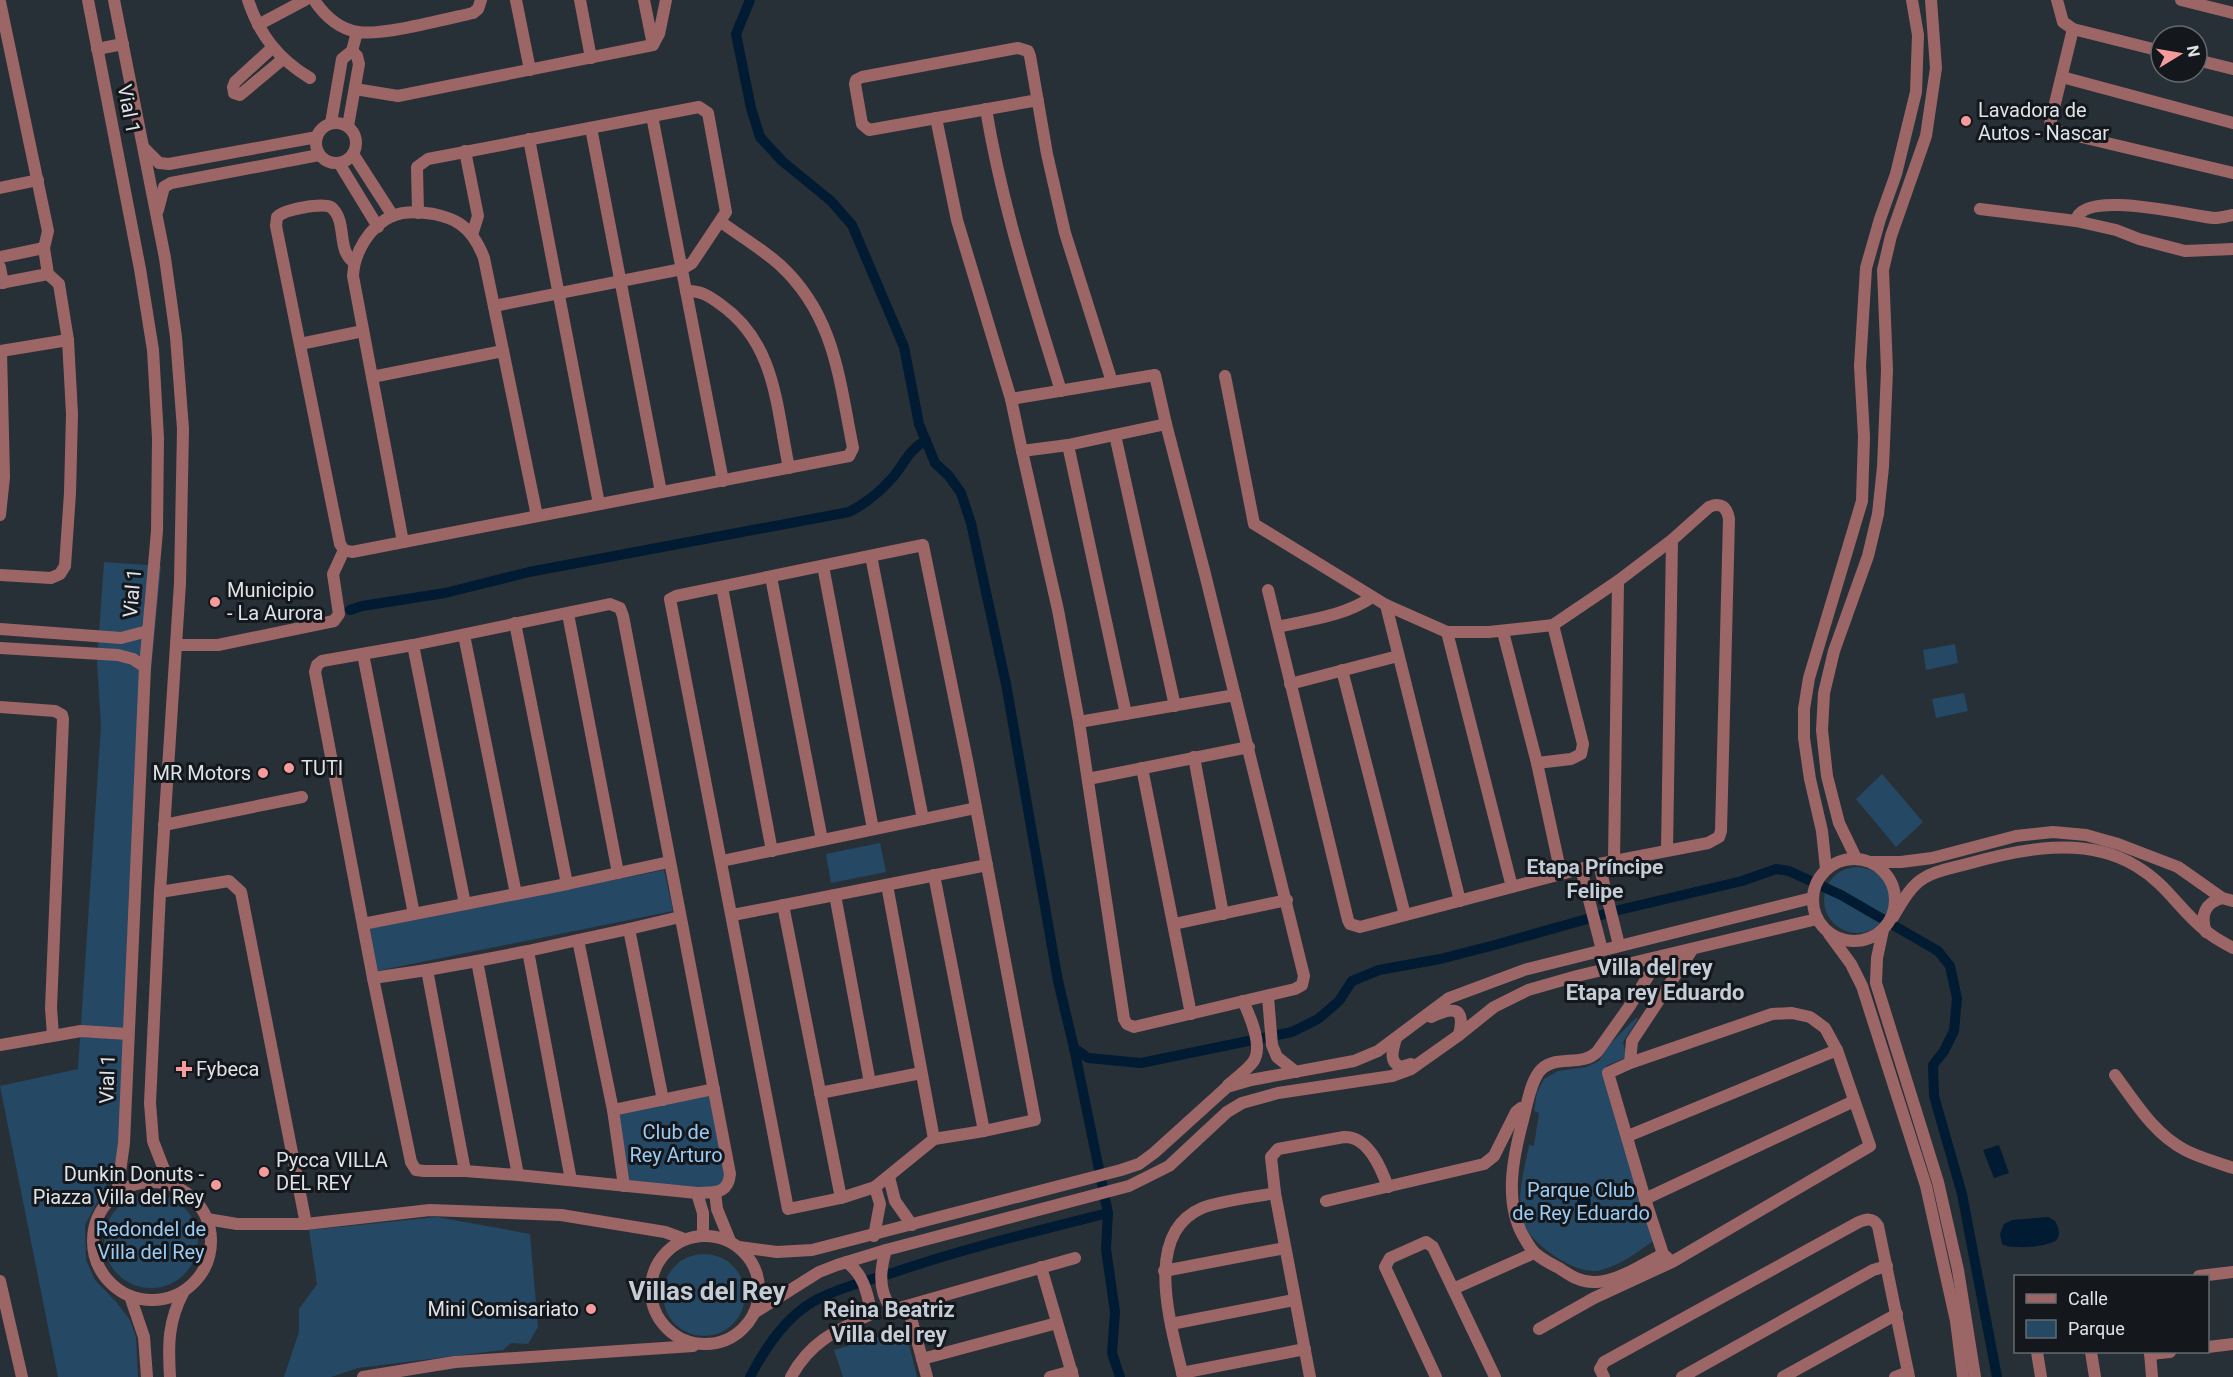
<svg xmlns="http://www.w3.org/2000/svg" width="2233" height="1377" font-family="Roboto,sans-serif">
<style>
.green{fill:#254865}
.water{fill:#001b32}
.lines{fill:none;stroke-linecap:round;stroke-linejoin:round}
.canal{stroke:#001b32;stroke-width:10}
.minor{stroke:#9d6666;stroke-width:12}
.poi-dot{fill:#f59b9b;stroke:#14171b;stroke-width:2}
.labels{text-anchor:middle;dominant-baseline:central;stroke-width:6;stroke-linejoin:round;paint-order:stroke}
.street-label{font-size:20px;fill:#dee3e8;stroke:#14171b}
.poi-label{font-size:20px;fill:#dee3e8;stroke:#14171b;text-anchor:start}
.park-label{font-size:20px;fill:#9bcaf3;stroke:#14171b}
.neighbourhood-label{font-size:21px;font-weight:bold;fill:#c4cdd7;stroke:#14171b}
.quarter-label{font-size:22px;font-weight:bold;fill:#c4cdd7;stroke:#14171b}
.district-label{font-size:26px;font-weight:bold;fill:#c4cdd7;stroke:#14171b}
</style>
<rect width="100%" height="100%" fill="#283037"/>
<!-- green -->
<g class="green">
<path d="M104,562L161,566L143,754L132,935L121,1084L120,1140L116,1167L85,1225L86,1260L95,1280L117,1303L130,1320L136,1337L138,1377H58L0,1086L78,1069L101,726L97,662Z"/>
<path d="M1955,644L1958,663L1926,670L1923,650Z"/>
<path d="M1964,693L1968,711L1936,718L1932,699Z"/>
<path d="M1882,774L1923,822L1896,847L1856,799Z"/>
<path d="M880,843L886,872L831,883L826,854Z"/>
<circle cx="1857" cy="900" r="33"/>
<path d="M664,870L673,911L377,971L369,929Z"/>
<path d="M1636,1018L1638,1019L1623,1042L1627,1057L1606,1066L1656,1239C1639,1251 1621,1265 1601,1270C1577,1277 1531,1244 1523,1223C1515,1202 1525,1167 1529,1145L1534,1146L1539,1113L1534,1111L1537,1092L1544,1079L1558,1071L1586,1067L1599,1061L1607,1047Z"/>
<path d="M714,1089L730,1174L725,1189L624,1186L613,1110Z"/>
<circle cx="151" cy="1241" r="47"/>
<path d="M437,1217L530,1234L538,1327L528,1344L511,1343L503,1350L358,1368L331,1377H284L299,1332V1309L317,1284L309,1230Z"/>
<circle cx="704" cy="1295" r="41"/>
<path d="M905,1329L917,1377H843L834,1350Z"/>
</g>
<!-- water -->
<g class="water">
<path d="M1999,1145L2009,1173L1994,1178L1983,1150Z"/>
<path d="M1590,1188L1591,1213L1578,1212L1577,1198L1581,1189Z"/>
<path d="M2048,1217L2055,1221C2058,1226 2061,1234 2057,1239C2052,1247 2010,1250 2002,1244L2000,1234L2004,1224L2012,1220Z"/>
</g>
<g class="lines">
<!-- canal -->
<g class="canal">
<path d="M750,0L736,34L751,108L760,137L782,161L831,201L852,225L904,347L919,424L935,463L949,476L961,493L971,523L1006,684L1058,981L1074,1048L1088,1058L1141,1063L1292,1032L1318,1019L1339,1001L1352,981L1379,970L1440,959L1491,946L1619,910L1742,881L1776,869L1789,871L1841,895L1938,951L1950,966L1957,998L1954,1031L1944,1051L1933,1065L1934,1096L1962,1194L1997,1377"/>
<path d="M350,610L362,606L445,593L529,572L849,512C867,503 881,491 894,476C906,461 908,451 926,440"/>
<path d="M1074,1048L1108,1213L1106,1249L1115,1312L1112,1353L1120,1377"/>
<path d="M750,1377C765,1348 788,1314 818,1299C841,1287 867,1281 892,1273C962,1249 1036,1231 1108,1213"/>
</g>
<!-- minor -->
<g class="minor">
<path d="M88,0L140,269L153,350L158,438L157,531L145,667L124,1143L117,1194"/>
<path d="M114,0L165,258L176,337L183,429L180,583L160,892L150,1103L153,1141L170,1185"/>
<path d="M248,0C259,34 278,59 310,78"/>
<path d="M314,0C324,15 339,29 358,32C382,36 446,19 473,13L478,9L481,0"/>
<path d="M516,0L530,70"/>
<path d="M580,0L591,58"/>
<path d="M644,0L653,45"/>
<path d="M2057,0L2063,22L2073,29L2161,51"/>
<path d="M2181,0L2233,13"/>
<path d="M0,2L48,231L44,248L48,274L59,284L68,340L72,414L70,493L65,566L60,574L51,578L0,575"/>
<path d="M258,25L305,0"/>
<path d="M2073,29L2050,124L2052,130L2233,173"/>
<path d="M272,48L235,82L233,87L234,93L240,95L283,59"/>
<path d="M97,49L123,44"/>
<path d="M2197,60L2233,69"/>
<path d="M2062,77L2233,123"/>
<path d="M355,89L398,96L653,45L659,34L666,0"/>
<path d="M1038,100L869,130L862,124L855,84L856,80L862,77L1018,48L1028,51L1030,56L1047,154L1065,233L1112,382"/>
<path d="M986,109C1002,206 1032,297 1061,391"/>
<path d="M652,116L723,481"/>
<path d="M936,118L957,220L1011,399"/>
<circle cx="336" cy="143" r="20"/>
<path d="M331,123L342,59L352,51L357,32"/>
<path d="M348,126L359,64L357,56L352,51"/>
<path d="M591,128L661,492"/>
<path d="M529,139L599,504"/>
<path d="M144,148L159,163L169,164L317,137"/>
<path d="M465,151L478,216L472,235"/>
<path d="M353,154L393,216"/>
<path d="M339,163L378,227"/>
<path d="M0,188L38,180"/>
<path d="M1980,209L2076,221L2116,230L2139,239L2185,251L2233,249"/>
<path d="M158,210L164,187L171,183L319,155"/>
<path d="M418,213L417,167L428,159L699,107L708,113L726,212L692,263L682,269L494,306"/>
<path d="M2076,221C2081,188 2190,216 2214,218C2221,218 2227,216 2233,215"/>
<path d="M0,257L44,248"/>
<path d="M354,262C336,251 348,221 331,207C321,203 285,209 277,217L276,226L340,544L344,550L352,552L849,456L853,448C839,379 835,316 780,265C762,249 740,236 721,222"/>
<path d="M0,267L3,283"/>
<path d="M0,283L48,274"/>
<path d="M686,291C700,290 709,296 720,304C776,343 776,406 789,468"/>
<path d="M300,344L363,331"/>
<path d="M1225,376L1254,524L1386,605L1447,632H1489L1553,625L1618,581L1672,540L1709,507C1721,502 1727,507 1729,519L1721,831L1719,837L1708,843L1599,864L1360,927L1350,924L1348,920L1268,590"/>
<path d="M372,377L503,351"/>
<path d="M1166,424L1205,574L1304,976L1302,985L1295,989L1134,1027L1127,1024L1124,1019L1079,722L1058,610L1022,451L1068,445Z"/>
<path d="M1115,435L1175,706"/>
<path d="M1068,445L1126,714"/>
<path d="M1022,451L1011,399L1155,375L1166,424"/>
<path d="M0,515L4,477L1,351L68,340"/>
<path d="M403,542L353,276C354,252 370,226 392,216C404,211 422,212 434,214C443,216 453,219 460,224C472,232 479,245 484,258L537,516"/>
<path d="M923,545L968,765L1035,1120L984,1131L934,1139L875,1187L841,1198L788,1209L670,599L676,596Z"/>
<path d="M871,556L923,819"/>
<path d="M823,566L873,829"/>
<path d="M771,577L822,840"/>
<path d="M722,587L772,851"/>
<path d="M610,604L620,608L623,616L730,1174C728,1195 714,1192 697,1193L518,1175L465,1171H424L416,1170L411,1162L373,978L315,672L317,665L322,661L413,645Z"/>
<path d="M1386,605L1460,901"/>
<path d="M515,623L567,884L516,894"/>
<path d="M1277,627C1308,620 1345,616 1372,597"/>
<path d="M0,629L121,638L148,631"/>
<path d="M1447,632L1512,887"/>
<path d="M1503,632L1537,763L1561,874"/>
<path d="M464,635L516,894L465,904"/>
<path d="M177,645H218L334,621L339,614L333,574L344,550"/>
<path d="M413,645L465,904L414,914"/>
<path d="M0,648L118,655L133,659L145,667"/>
<path d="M1342,670L1405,915"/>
<path d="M1290,684L1398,656"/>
<path d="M0,707L55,711L62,715L63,719L51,1008L53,1035"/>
<path d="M1079,722L1235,695"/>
<path d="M1194,757L1223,914"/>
<path d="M1537,763L1571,759L1581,754L1583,744L1553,625"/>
<path d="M1142,768L1191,1014"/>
<path d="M1088,779L1249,747"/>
<path d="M164,825L302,797"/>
<path d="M1667,850L1672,540"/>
<path d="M1856,858L1839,823L1827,776L1822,730L1824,693L1834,651L1868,556L1878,514L1883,467L1887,370L1883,270L1891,236L1926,136L1936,68L1931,0"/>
<circle cx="1854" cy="900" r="41"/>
<path d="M722,861L976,808"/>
<path d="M1614,861L1618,581"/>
<path d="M1871,862H1901L1932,858L2016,836L2053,832L2086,835L2118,844L2178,867L2222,898L2233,901"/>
<path d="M1599,864L1619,945"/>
<path d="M1581,869L1602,950"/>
<path d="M1826,869L1822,831L1810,779L1804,738V709L1809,678L1862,501L1864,437L1860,366L1866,268L1880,219L1896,174L1916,92L1918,35L1912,0"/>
<path d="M618,873L669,862"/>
<path d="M934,875L984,1131"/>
<path d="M567,884L618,873L568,614"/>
<path d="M887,885L934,1139"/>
<path d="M160,892L229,881L241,892L306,1224"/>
<path d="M835,895L870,1083"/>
<path d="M783,905L841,1198"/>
<path d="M733,915L987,865"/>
<path d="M1893,917C1901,904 1910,886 1924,878C1937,870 1953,868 1967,864C2020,849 2086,835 2136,866C2168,885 2179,910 2206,931C2214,938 2224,943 2233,948"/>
<path d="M363,924L414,914L363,654"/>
<path d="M1174,924L1287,900"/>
<path d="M1883,930L1877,958L1876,983L1938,1182L1958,1270L1975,1377"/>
<path d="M2206,932C2200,915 2205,903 2222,898"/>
<path d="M1829,934L1851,964L1862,986L1926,1186L1956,1321L1963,1377"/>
<path d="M1660,957L1629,1007L1597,1052C1581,1068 1553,1053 1539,1072C1530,1084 1527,1105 1523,1120C1513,1157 1503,1204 1525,1239C1528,1244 1531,1250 1536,1254C1542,1259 1551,1264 1559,1268C1571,1276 1581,1283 1596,1282C1619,1281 1643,1264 1663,1254"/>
<path d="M373,978L427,970"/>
<path d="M1268,997L1272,1045L1277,1057L1296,1072"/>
<path d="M1431,1017C1453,1007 1466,1006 1459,1035"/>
<path d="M1396,1038C1393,1049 1388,1062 1401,1067L1411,1064"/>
<path d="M0,1045L81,1031L128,1034"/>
<path d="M1630,1063L1632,1041L1692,950"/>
<path d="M2115,1075C2135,1102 2154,1134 2185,1150C2200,1158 2217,1162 2233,1168"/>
<path d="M1228,1085C1236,1078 1247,1070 1253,1062C1264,1047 1250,1016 1243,1001"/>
<path d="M820,1093L921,1073"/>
<path d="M663,1100L629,929L680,917"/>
<path d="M613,1110L578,940L629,929"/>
<path d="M1628,1136L1837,1050"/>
<path d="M465,1171L427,970L477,961"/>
<path d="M518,1175L477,961L528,951"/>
<path d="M889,1177L895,1201L912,1225"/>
<path d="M571,1180L528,951L578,940"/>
<circle cx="152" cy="1241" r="59"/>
<path d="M624,1186L613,1110L714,1089"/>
<path d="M715,1192L717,1209L730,1241"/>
<path d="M697,1193L703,1213V1235"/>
<path d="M1645,1199L1854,1101"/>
<path d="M1326,1201L1484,1164L1494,1156L1516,1112L1521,1108L1525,1109"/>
<path d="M207,1219L237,1224H306L430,1210L561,1215L665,1232L684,1239"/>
<circle cx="705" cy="1290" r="54"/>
<path d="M874,1236L880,1204L875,1187"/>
<path d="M739,1247L777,1252L812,1250L1121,1170L1139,1164L1154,1153L1227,1087L1251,1080L1354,1061L1378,1051L1449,998L1524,970L1812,898"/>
<path d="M886,1250C880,1269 878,1291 891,1308L896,1309L1075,1258"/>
<path d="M1041,1267L1073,1377"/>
<path d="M1164,1271L1285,1248"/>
<path d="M2199,1276L2233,1272"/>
<path d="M0,1281L22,1377"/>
<path d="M1453,1289L1534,1253"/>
<path d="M130,1296L144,1337L147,1377"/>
<path d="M908,1307L927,1377"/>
<path d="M754,1313L819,1272L837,1265L886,1250L1129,1186L1169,1166L1227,1112L1242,1103L1278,1093L1392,1076L1411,1069L1459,1035L1494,1007L1528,990L1577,976L1817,919"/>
<path d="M1171,1324L1294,1300"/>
<path d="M1539,1329L1594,1298L1672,1262L1870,1146L1837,1050L1825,1028L1810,1017L1792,1013L1772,1014L1630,1063L1608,1073L1645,1199L1663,1254L1672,1262"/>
<path d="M2208,1347L2233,1344"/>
<path d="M2037,1352L2041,1377"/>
<path d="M2091,1352L2095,1377"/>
<path d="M2150,1352L2152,1377"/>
<path d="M2150,1354L2170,1352"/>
<path d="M922,1359L1057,1323"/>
<path d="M1182,1373L1305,1349"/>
<path d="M170,1377C168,1344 168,1321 184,1291"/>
<path d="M363,1377L455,1362L693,1346"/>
<path d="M791,1377C810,1342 835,1331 869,1315L871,1311C867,1292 863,1273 846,1262"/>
<path d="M1050,1377L1072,1371"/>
<path d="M1183,1377C1172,1328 1141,1234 1202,1208C1219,1201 1255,1197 1275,1193"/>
<path d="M1310,1377L1275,1193L1271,1157L1278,1149L1344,1137C1368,1136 1381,1168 1388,1187"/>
<path d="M1436,1377L1385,1267L1390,1258L1426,1242L1433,1247L1495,1377"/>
<path d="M1604,1377L1600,1369L1604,1362L1857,1223C1866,1219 1873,1217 1878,1226L1909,1377"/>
<path d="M1682,1377L1873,1270L1887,1266"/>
<path d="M1783,1377L1897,1314"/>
<path d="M1895,1377L1908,1372"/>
</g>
</g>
<!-- markers -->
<g class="poi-dot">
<circle cx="1966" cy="121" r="6"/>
<circle cx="215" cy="602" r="6"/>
<circle cx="289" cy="768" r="6"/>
<circle cx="263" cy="773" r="6"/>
<path d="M181 1060h6v6h6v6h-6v6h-6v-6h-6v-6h6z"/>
<circle cx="264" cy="1172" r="6"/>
<circle cx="216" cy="1185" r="6"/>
<circle cx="591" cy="1309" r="6"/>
</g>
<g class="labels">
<!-- street labels -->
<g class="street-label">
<text transform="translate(129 109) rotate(79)">Vial 1</text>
<text transform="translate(132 593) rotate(-85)">Vial 1</text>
<text transform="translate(107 1079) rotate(-88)">Vial 1</text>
</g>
<!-- poi labels -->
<g class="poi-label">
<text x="1978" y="110">Lavadora de<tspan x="1978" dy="23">Autos - Nascar</tspan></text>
<text x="227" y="590">Municipio<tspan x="227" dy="23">- La Aurora</tspan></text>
<text x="301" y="768">TUTI</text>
<text x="251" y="773" text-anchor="end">MR Motors</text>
<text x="196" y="1069">Fybeca</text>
<text x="276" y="1160">Pycca VILLA<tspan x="276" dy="23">DEL REY</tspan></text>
<text x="204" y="1174" text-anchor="end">Dunkin Donuts -<tspan x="204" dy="23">Piazza Villa del Rey</tspan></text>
<text x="579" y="1309" text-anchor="end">Mini Comisariato</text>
</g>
<!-- park labels -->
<g class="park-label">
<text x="676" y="1132">Club de<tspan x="676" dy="23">Rey Arturo</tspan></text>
<text x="1581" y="1190">Parque Club<tspan x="1581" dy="23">de Rey Eduardo</tspan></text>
<text x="151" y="1229">Redondel de<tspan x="151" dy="23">Villa del Rey</tspan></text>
</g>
<!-- neighbourhood labels -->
<g class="neighbourhood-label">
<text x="1595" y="867">Etapa Príncipe<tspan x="1595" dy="24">Felipe</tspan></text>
</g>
<!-- quarter labels -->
<g class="quarter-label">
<text x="1655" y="967">Villa del rey<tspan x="1655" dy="25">Etapa rey Eduardo</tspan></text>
<text x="889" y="1309">Reina Beatriz<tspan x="889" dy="25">Villa del rey</tspan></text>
</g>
<!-- district labels -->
<g class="district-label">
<text x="707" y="1291">Villas del Rey</text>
</g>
</g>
<!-- legend -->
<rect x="2014" y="1275" width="195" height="78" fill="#14171b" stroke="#65696d" stroke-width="1.5"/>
<rect x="2026" y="1294" width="30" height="9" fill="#9d6666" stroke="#65696d" stroke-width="1.5"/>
<text x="2068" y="1305" font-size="18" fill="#dee3e8">Calle</text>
<rect x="2026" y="1320" width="30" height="18" fill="#254865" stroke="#65696d" stroke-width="1.5"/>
<text x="2068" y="1335" font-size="18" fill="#dee3e8">Parque</text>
<!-- north arrow -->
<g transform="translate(2179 54) rotate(79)"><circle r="28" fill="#14171b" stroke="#65696d" stroke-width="1.5"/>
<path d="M0-4.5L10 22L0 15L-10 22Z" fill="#f59b9b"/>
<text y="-9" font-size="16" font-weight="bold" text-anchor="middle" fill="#dee3e8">N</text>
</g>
</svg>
